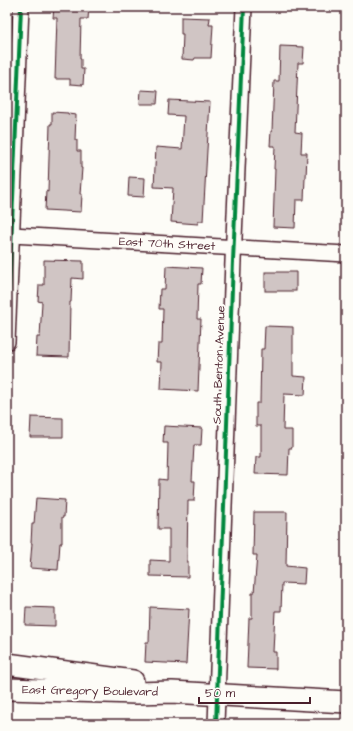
<svg xmlns="http://www.w3.org/2000/svg" width="353" height="731" font-family="'Architects Daughter',sans-serif">
<style>
.green{fill:#e3dcda;stroke:#967e82}
.building{fill:#d0c5c4;stroke:#4a1f2b}
.lines{fill:none;stroke-linecap:round;stroke-linejoin:round}
.street-casing{stroke:#4a1f2b;stroke-width:18}
.secondary-casing{stroke:#4a1f2b;stroke-width:24}
.street{stroke:#fdfcf7;stroke-width:15}
.secondary{stroke:#fdfcf7;stroke-width:21}
.cycleway-casing{stroke:#fdfcf7;stroke-width:6}
.cycleway{stroke:#00873e;stroke-width:4}
.labels{text-anchor:middle;dominant-baseline:central;stroke-width:4;stroke-linejoin:round;paint-order:stroke}
.street-label{font-size:12px;fill:#4a1f2b;stroke:#fdfcf7}
</style>
<rect width="100%" height="100%" fill="#fdfcf7"/>
<filter id="ink" filterUnits="userSpaceOnUse"><feTurbulence type="fractalNoise" baseFrequency=".025" numOctaves="2"/><feDisplacementMap in="SourceGraphic" scale="8" xChannelSelector="R" yChannelSelector="G"/><feConvolveMatrix kernelMatrix="1 2 1 2 8 2 1 2 1" color-interpolation-filters="sRGB"/></filter>
<g filter="url(#ink)">
<!-- green -->
<path class="green" d="M7,7H13L7,149Z"/>
<!-- building -->
<g class="building">
<path d="M54,7H89L88,19H81L80,59H81V69H84L83,85L70,84V79H55L57,18H53Z"/>
<path d="M181,17L210,18L209,25H213L211,58H195L194,60L182,59L183,34H181Z"/>
<path d="M280,46L304,47L303,63H298L295,132L302,133L301,153H307L306,178H305L304,200H296L295,228L273,227L275,169H274L275,146H270L271,131H272L274,81H279Z"/>
<path d="M141,90L158,91L157,104H140Z"/>
<path d="M169,100L210,102L207,150L203,221H198V224L171,222L173,188L154,187L156,147L182,149L184,116L168,115Z"/>
<path d="M52,112L68,113V114L76,115L75,140H77V151H81V168H82L80,194H82L81,212L45,210L46,191L48,192L50,124H52Z"/>
<path d="M129,177L145,178L144,197L128,196Z"/>
<path d="M44,260L83,261V279L72,278L71,302H70L69,357L36,356L37,337H40L42,302L38,301L39,285H44Z"/>
<path d="M166,266L202,268L201,284H198L197,319H201L198,391L161,389L162,362H157L158,344H162L163,309H159L160,289H165Z"/>
<rect x="265" y="272" width="31" height="19"/>
<path d="M265,326L293,327V376L306,377L305,395L284,394L283,430H292V448H289L288,475L255,474L256,457H261V426H256V403H260L261,349H264Z"/>
<path d="M31,417L63,418V437H30Z"/>
<path d="M164,426L202,428L201,445H194L192,481H195L194,501H188L187,561H188V577L150,576V560L169,561V529H158L159,479L167,480L168,443H163Z"/>
<path d="M36,498L65,500L64,517H62V543H60L58,570L30,568L32,543H31L32,524H34Z"/>
<path d="M254,512H287L286,566L305,568L304,584L282,583L281,611H275L273,652H276V669L247,668L249,618H252V593H254L257,555H253Z"/>
<path d="M26,607L55,608V626L25,625Z"/>
<path d="M150,607L189,609L186,664L145,662L146,642H149Z"/>
</g>
<g class="lines">
<!-- street casing -->
<g class="street-casing">
<g id="street">
<path d="M12,235L346,254"/>
<path d="M7,342L21,7"/>
<path d="M216,724L233,261L244,7"/>
</g>
</g>
<!-- secondary casing -->
<g class="secondary-casing">
<g id="secondary">
<path d="M7,664L133,681"/>
<path d="M7,689L136,693L172,692L346,702"/>
</g>
</g>
<!-- street -->
<use href="#street" class="street"/>
<!-- secondary -->
<use href="#secondary" class="secondary"/>
<!-- cycleway casing -->
<g class="cycleway-casing">
<g id="cycleway">
<path d="M7,342L21,7"/>
<path d="M216,724L233,261L244,7"/>
</g>
</g>
<!-- cycleway -->
<use href="#cycleway" class="cycleway"/>
</g>
</g>
<g class="labels">
<!-- street labels -->
<g class="street-label">
<text transform="translate(167 244) rotate(3)">East 70th Street</text>
<text transform="translate(219 365) rotate(-88)">South Benton Avenue</text>
<text transform="translate(90 691) rotate(1)">East Gregory Boulevard</text>
</g>
</g>
<!-- margin -->
<rect width="353" height="731" fill="none" stroke="#fdfcf7" stroke-width="24"/>
<rect x="12" y="12" width="329" height="707" fill="none" stroke="#4a1f2b" stroke-width="1.5" filter="url(#ink)"/>
<!-- scale -->
<path d="M199 697v6h111v-6" fill="none" stroke="#4a1f2b" stroke-width="2"/>
<text x="205" y="697" font-size="12" fill="#4a1f2b" stroke="#fdfcf7" stroke-width="3" paint-order="stroke">50 m</text>
</svg>
